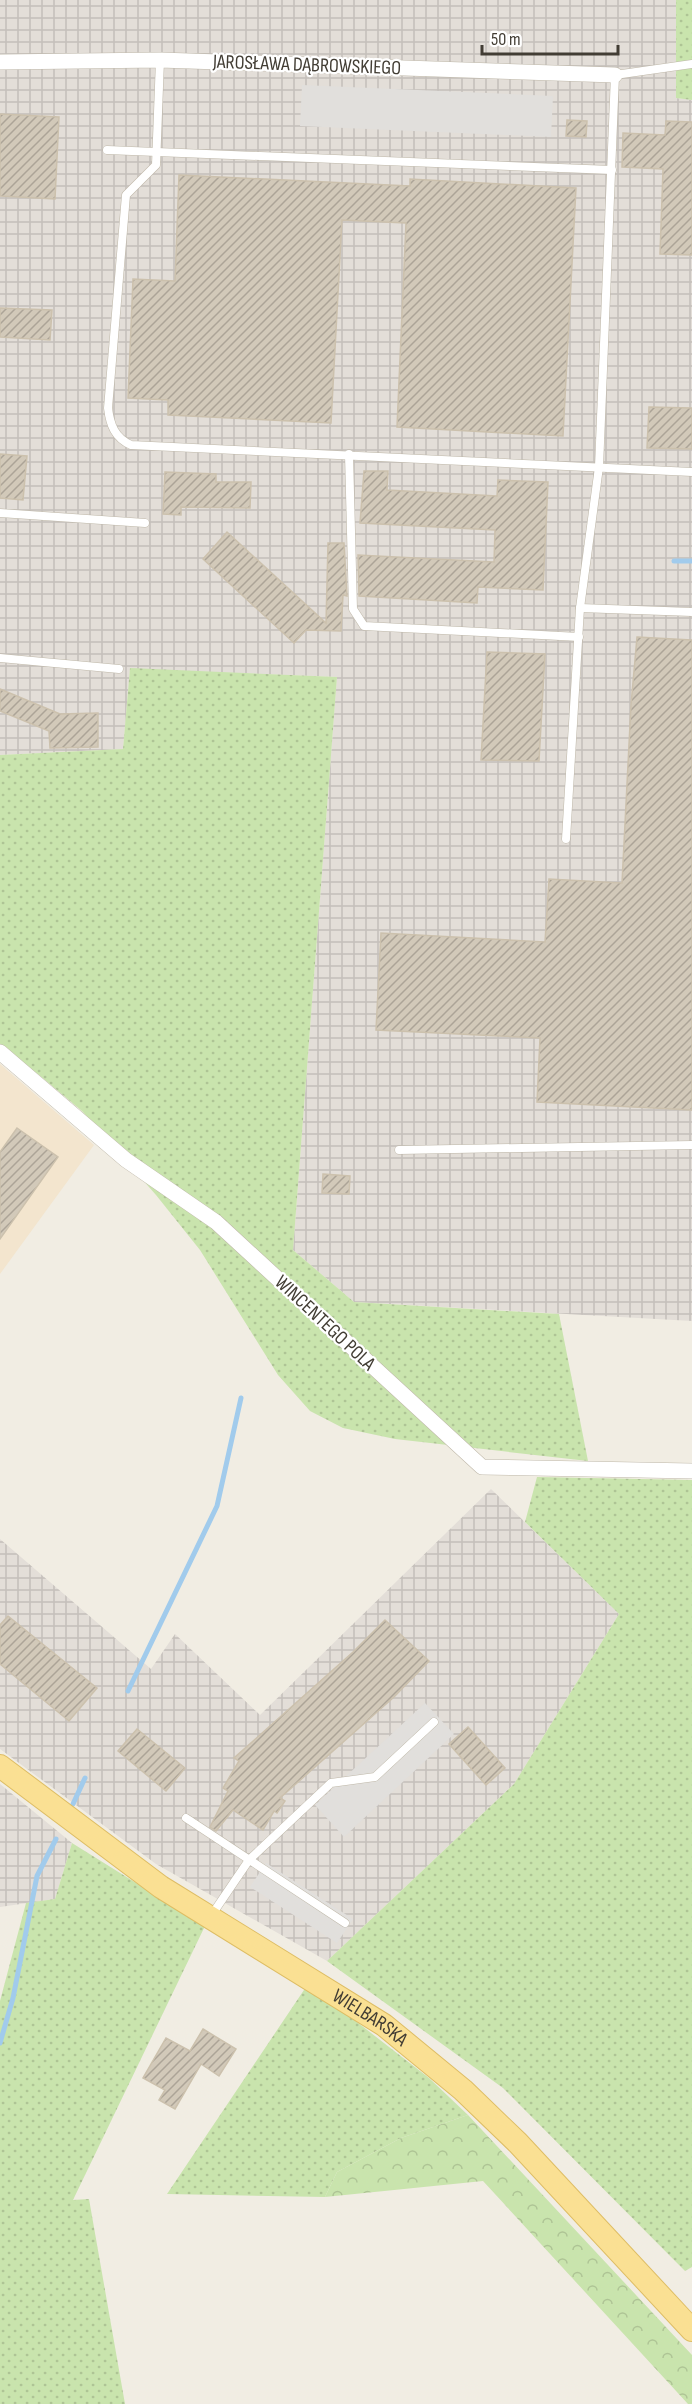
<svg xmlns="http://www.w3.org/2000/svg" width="692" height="2404" font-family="'Sofia Sans Condensed',sans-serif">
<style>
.commercial{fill:#f3e5ce}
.industrial{fill:url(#industrial-grid)}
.grass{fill:url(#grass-dots)}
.forest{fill:url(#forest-crowns)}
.parking{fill:#e1dfdc}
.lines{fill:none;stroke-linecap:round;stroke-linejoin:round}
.stream{stroke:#a1cbec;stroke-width:5}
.building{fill:url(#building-hatch);stroke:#ccc1ad;stroke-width:1.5}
.service-casing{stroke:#bfb8a9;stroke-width:9}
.minor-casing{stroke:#bfb8a9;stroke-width:16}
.primary-casing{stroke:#debd64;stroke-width:24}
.service{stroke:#fff;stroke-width:8}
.minor{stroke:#fff;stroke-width:15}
.primary{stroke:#fae093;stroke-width:22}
.labels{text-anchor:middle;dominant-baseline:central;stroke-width:4.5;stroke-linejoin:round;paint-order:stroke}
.street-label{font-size:20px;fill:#423d34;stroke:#fff}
</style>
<defs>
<pattern id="industrial-grid" width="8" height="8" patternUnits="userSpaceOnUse" patternTransform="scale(1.5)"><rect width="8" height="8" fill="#e3ded8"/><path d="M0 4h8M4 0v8" fill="none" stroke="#c4bfba"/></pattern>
<pattern id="grass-dots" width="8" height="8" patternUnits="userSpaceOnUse" patternTransform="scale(1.5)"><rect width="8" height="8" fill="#c9e4ad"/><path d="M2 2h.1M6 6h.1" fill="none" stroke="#aec495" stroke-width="1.8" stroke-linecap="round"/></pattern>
<pattern id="forest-crowns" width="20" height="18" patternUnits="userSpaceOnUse" patternTransform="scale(1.5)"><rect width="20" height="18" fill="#c9e4ad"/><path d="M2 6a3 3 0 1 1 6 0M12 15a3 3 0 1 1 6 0" fill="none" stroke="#aec495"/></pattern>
<pattern id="building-hatch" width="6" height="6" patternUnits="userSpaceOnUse" patternTransform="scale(1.5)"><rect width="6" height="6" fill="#d2c9b9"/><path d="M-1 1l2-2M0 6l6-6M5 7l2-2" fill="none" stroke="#aca497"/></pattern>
</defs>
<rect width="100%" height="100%" fill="#f1ede3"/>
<!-- commercial -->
<path class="commercial" d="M0,1064L94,1145L0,1274Z"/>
<!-- industrial -->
<g class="industrial">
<path d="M0,0H676V98L692,100V1321L354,1302L293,1250L337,677L130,669L123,749L0,755Z"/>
<path d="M491,1489L619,1614L514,1784L327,1961L156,1864L0,1749V1539L151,1669L175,1634L260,1715Z"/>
<path d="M0,1784L72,1843L55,1899L0,1907Z"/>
</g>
<!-- grass -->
<g class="grass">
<path d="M676,0H692V100L676,98Z"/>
<path d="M130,668L337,677L293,1250L354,1302L559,1314L588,1461L395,1439L343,1428L310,1411L278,1375L200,1250L156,1195L82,1111L39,1075L0,1048V755L123,749Z"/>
<path d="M537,1477L692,1480V2267L685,2271L503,2088L327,1961L514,1784L619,1614L525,1522Z"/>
<path d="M72,1843L205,1926L73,2200L89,2199L125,2404H0V2001L26,1903L55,1899Z"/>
<path d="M308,1984L429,2078L468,2115L401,2138L337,2172L325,2197L167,2194Z"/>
</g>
<!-- forest -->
<path class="forest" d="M468,2115L692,2355V2404H688L483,2181L325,2197L337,2172L401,2138Z"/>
<!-- parking -->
<g class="parking">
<path d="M302,85L553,96L551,137L300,126Z"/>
<path d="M425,1703L454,1734L344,1837L315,1805Z"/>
<path d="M266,1863L353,1919L337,1943L250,1887Z"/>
</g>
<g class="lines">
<!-- stream -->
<g class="stream">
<path d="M674,561H692"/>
<path d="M128,1691L217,1506L241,1398"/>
<path d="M73,1804L85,1778"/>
<path d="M0,2043L13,1998L37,1876L56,1839"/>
</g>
</g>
<!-- building -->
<g class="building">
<path d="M0,114L59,117L55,199L0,196Z"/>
<path d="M567,120L587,121L586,137L566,136Z"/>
<path d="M666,121L692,122V255L660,254L663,169L622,167L623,133L665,135Z"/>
<path d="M179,175L410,186V179L576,188L563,436L397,427L406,223L342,220L331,423L168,415V400L128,398L133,279L175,281Z"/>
<path d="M0,308L52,310L50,340L0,337Z"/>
<path d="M649,407L692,408V449L647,448Z"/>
<path d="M0,454L27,456L23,500L0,498Z"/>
<path d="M364,471H388L387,490L497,496L498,480L548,482L543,590L478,587L477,603L359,596L358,555L494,562L495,530L360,523Z"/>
<path d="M165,472L216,474V482H251L250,508L181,507V515L163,514Z"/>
<path d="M227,532L326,623L328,543H344L347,596L343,595L341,631L306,630L294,643L203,559Z"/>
<path d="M637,637L692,640V1110L537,1102L540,1038L376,1030L381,933L545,942L549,879L622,883L631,705Z"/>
<path d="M487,652L545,654L539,761L481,760Z"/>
<path d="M0,689L60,714L98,713V747L50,748L49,731L0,711Z"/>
<path d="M17,1128L58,1157L0,1239V1152Z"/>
<path d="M323,1174L350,1176L349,1194L322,1193Z"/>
<path d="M8,1616L97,1688L69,1721L0,1664V1625Z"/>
<path d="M385,1620L429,1661L394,1697L280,1798L285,1801L277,1813L274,1811L263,1830L233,1810L216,1831L210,1827L228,1791L223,1788L239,1761L234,1758L353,1652Z"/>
<path d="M468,1727L505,1768L486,1785L449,1744Z"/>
<path d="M137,1729L185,1768L166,1791L118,1751Z"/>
<path d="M203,2029L236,2049L219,2076L201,2064L175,2109L159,2100L165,2090L143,2078L166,2038L190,2051Z"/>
</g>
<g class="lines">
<!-- service casing -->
<g class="service-casing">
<g id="service">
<path d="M160,60L156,165L126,195L108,408C110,425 115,438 131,445L692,472"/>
<path d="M107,150L612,170"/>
<path d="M349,454L353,609L364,626L579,637"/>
<path d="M0,513L145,523"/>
<path d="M580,608L692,612"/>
<path d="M0,658L119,669"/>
<path d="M566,839L580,608L599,467L615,75L692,64"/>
<path d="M399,1150L692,1145"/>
<path d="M186,1818L345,1923"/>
<path d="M211,1916L249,1860L331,1783L375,1777L434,1722"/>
</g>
</g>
<!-- minor casing -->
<g class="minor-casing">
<g id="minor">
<path d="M0,62L160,60L615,75"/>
<path d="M0,1052L126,1160L216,1222L482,1467L692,1471"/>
</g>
</g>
<!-- primary casing -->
<g class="primary-casing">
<g id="primary">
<path id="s1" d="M0,1766L161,1887L384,2025L463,2090L518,2143L692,2330"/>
</g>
</g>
<!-- service -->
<use href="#service" class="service"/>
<!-- minor -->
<use href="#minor" class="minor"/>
<!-- primary -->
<use href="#primary" class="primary"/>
</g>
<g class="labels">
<!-- street labels -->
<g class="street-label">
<text transform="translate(307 65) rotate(2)">JAROSŁAWA DĄBROWSKIEGO</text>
<text transform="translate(325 1323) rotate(43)">WINCENTEGO POLA</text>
<text stroke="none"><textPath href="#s1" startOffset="448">WIELBARSKA</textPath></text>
</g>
</g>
<!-- scale -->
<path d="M482 45v9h136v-9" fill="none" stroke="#423d34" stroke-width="3"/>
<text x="491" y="45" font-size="18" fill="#423d34" stroke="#ffffff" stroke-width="4.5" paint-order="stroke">50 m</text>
</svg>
